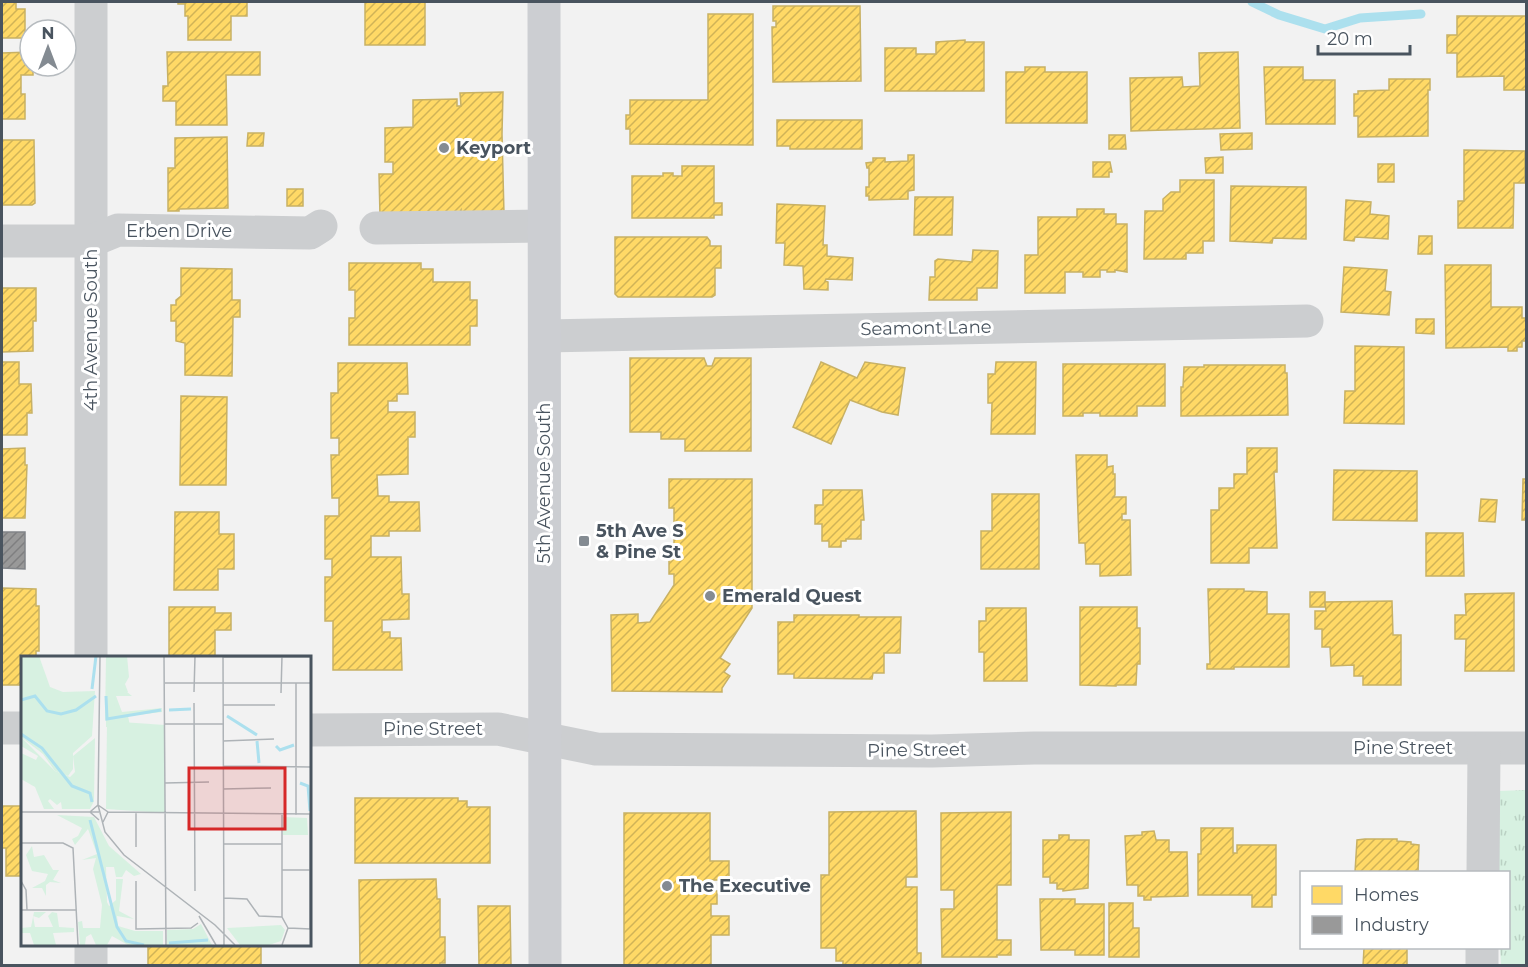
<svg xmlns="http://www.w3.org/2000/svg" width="1528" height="967" font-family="Montserrat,sans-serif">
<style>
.park{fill:url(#park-tufts)}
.homes{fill:url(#homes-hatch);stroke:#c8b164;stroke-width:1.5}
.industry{fill:url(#industry-hatch);stroke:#818488;stroke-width:1.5}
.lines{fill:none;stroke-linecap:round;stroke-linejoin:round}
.stream{stroke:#ace0ee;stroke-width:9}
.minor{stroke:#ccced0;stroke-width:33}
.secondary{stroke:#ccced2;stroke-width:33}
.poi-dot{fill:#848b92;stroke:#fff;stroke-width:2}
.labels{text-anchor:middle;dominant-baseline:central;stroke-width:6;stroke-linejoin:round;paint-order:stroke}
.poi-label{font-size:18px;font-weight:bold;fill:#49545f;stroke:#fff;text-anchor:start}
.street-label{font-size:18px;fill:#49545f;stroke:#fff}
.inset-river{fill:none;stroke:#ace0ee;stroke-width:3}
.inset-road{fill:none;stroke:#aeb3b7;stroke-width:1.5}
.view{fill:#d62828;fill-opacity:0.15;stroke:#d62828;stroke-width:3}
.inset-edge{fill:none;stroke:#49545f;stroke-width:3}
</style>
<defs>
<pattern id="park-tufts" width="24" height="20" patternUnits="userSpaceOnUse" patternTransform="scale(1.5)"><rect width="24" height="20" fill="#d7f1e1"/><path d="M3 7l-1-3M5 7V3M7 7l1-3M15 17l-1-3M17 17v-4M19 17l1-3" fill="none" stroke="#bad1c3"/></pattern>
<pattern id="homes-hatch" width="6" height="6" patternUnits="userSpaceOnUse" patternTransform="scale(1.5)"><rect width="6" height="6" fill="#ffd966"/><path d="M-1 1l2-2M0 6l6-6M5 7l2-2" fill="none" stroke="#d0b357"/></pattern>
<pattern id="industry-hatch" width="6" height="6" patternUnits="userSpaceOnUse" patternTransform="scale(1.5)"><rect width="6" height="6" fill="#999"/><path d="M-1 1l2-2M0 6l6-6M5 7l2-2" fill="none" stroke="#7f7f80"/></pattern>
</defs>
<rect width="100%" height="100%" fill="#f2f2f2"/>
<!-- park -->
<path class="park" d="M1526,790V965H1501L1500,948H1508V872H1499L1497,791Z"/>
<!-- homes -->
<g class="homes">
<path d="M2,2H16V9H25V38H2Z"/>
<path d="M178,2H247V16H231V40H188V16H185V4H178Z"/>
<rect x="365" y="2" width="60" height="43"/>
<path d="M773,6H860L861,81L773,82L772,27H776V21H773Z"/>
<path d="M708,14H753V145L630,144V129H626V115H630V100H708Z"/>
<path d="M1457,16H1526V90H1504V76L1457,77V53H1447V35H1457Z"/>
<path d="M965,40V42H984V91H885V48H916V54H936V42Z"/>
<path d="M30,52V66H33V75H21V94H25V119H2V53Z"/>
<path d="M167,52H260V75H226L227,125H176V101H163V86H168Z"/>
<path d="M1238,52L1240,128L1131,131L1130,78L1182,77L1183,87L1200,86L1199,53Z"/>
<path d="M1025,67H1045V72H1087V123H1006V72H1025Z"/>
<path d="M1264,67H1303V80H1335V124H1266Z"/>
<path d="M1389,79H1430V90H1428V136L1358,137V116H1354V94H1358V91L1389,90Z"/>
<path d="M503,92L502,134L504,214L461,215V210L459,213L380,216L379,174H393V162H385V128L413,127V100L457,99V106H461L460,93Z"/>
<path d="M777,120H862V149H790V146H777Z"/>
<path d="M248,133H264L263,146H247Z"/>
<path d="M1252,133V149L1221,150L1220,134Z"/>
<path d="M1109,135H1125L1126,149H1109Z"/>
<path d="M227,137L228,208L179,209V211H168V168H175V138Z"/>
<path d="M2,140H34L35,203L32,205H2Z"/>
<path d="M1464,150L1525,151V183H1514L1513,228H1458V201H1464Z"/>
<path d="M908,155H914V190L908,191V199L869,200V196H866V187H869V168H867L866,163L873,162V158H885V162L908,161Z"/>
<path d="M1223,157V173H1206L1205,158Z"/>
<path d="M1093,162H1110L1112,172H1109V177H1093Z"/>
<rect x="1378" y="164" width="16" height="18"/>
<path d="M682,166H714V203H722V215H714V218H632V176H663V173H673V176H682Z"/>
<path d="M1180,180H1214V241H1203V253H1186V259H1144L1145,211H1163V199L1171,192H1180Z"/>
<path d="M1231,186L1306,187V239L1273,238L1272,243L1230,241Z"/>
<rect x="287" y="189" width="16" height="17"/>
<path d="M915,197H953L952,235H914Z"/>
<path d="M1346,200L1371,202L1370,214L1389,216L1388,239L1355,237L1354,241L1344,240Z"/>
<path d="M777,204L825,206L823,245H827V256L853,258L852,280L826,279L825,281L828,282V290L804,289L803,266L784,265L785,243H776Z"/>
<path d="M1077,209H1104V214H1116V224H1127V272L1115,270V272H1107V270H1100V277H1083V272H1065V293H1025V255H1038V217H1077Z"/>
<path d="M1419,236H1432V254H1418Z"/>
<path d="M615,237H707L710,241V246H721V268H715V295L712,297H618L615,294Z"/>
<path d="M973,250L998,251L997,288H977V300H929L930,277H935V261L938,259L972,262Z"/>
<path d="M349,263H421V269H433V282H470V300H477V326H470V345H349V318H355V290H349Z"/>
<path d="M1445,265H1491V307H1522V318H1526V341H1522V347H1517V351H1508V347L1446,348Z"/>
<path d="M1344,267L1387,270L1385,291L1391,292L1389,315L1341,312Z"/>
<path d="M181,268L232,269V300H240V317H233L232,376L185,375V343L176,341V321H171V305H176V300L181,296Z"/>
<path d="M2,288H36V321H33V351L2,352Z"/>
<path d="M1416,319H1434V334L1416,333Z"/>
<path d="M1355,346L1404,347V424L1344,423L1345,391H1355Z"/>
<path d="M630,358H704L707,366H712L715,358H751V451H685V439H661V432H630Z"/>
<path d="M2,362H19V384H31L32,413H27V435H2Z"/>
<path d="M821,362L857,378L865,362L905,368L898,415L882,412L850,400L831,444L793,427Z"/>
<path d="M996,362H1036L1035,434H991L992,403H988V374H995Z"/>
<path d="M338,363H407L408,394H397V401H388V412H415V437H408V474L377,475L378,496H389V502H419L420,531H389V536H371V557H401L402,594H409V619L382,620V632H390V638H401L402,670H333V621H325V577H332V559H325V516H339V498H332L331,455H339V438H331V393H338Z"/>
<path d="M1063,364H1165V406H1137V416H1100V413H1083V416H1063Z"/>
<path d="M1204,365H1285V373H1287L1288,415L1181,416V387H1183L1184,367H1204Z"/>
<path d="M181,396L227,397L226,485H180Z"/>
<path d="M25,448V465H27L25,518H2V449Z"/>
<path d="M1247,448H1277V472H1274L1277,548H1249V563H1211V510H1219V488H1234V474H1247Z"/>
<path d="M1076,455H1107V467L1113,466V474H1115V495L1113,497H1126V514H1122V520H1130L1131,575L1100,576V564H1086L1085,543H1079Z"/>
<path d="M1334,470L1417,471V521L1333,520Z"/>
<path d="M669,479H752V608L720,658L730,664L724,672L730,676L722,688V692L612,691L611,615L638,614V623L650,622L674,585V574H669V548H674V508H669Z"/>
<path d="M1523,479H1526V520H1522Z"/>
<path d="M823,490H862L864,520H861V539H846V541H841V547H829V541H822V524H815V505H823Z"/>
<path d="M992,494H1039V569H981V531H992Z"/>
<path d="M1481,499L1497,500L1495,522L1479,521Z"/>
<path d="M175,512H219V534H234V569H218V590H174Z"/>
<path d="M1426,533H1463L1464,576H1426Z"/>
<path d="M2,588L36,589V606H39V651H36V658H22V685H2Z"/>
<path d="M1208,589H1244V591L1267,592V614H1289V667H1234V669H1207V664H1210Z"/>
<rect x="1310" y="592" width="15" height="15"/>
<path d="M1514,593V671H1465L1466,639H1455V615H1466L1465,594Z"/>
<path d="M1392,601L1393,635H1401V685H1363V676H1354V665L1331,666L1330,647H1322V629H1315V611H1326L1325,602Z"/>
<path d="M169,607H215V613H231V630H215V658H169Z"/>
<path d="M1080,607H1137V628H1140V664H1137L1136,685H1116V686L1080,685Z"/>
<path d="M986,608H1026L1027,681H984V652H979V621H986Z"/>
<path d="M794,615H859V617H901L900,653H884V673H873L872,679L794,678V674H778V622H794Z"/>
<path d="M355,798H458V801H467V807H490V863H355Z"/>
<path d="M2,806H22V876H6V848H2Z"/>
<path d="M916,811L917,877H906V887H917V953H921V966H843V961H836V948H821V875H829V812Z"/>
<path d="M1011,812V885H997V940H1011V955H997V957H942L941,909H954V890H941V813Z"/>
<path d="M624,813H710V861H729V880H710V891H717V904H711V916H729V935H711V966H624Z"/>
<path d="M1201,828H1233V853H1237V845H1276V895H1272V907H1252V895H1198V854H1201Z"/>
<path d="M1154,831L1156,840H1169V852H1187L1188,896L1151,897V900H1144V896H1138V885H1127L1125,836L1142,835V832Z"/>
<path d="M1059,835H1069V840H1089L1088,888L1063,891V889H1057V883H1050V877H1043V840H1059Z"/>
<path d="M1365,839H1397V841L1411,842V844L1419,845L1418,872H1355L1357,840Z"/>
<path d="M436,879L437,899H440V937H445V963H440V966H360L359,880Z"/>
<path d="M1040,899H1075V904H1104V955H1075V950H1041Z"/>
<path d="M1109,903H1133V928H1139V957H1109Z"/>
<path d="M478,906H510L511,966H479Z"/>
<rect x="148" y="944" width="113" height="22"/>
<path d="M1364,948H1407V966H1363Z"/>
</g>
<!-- industry -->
<path class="industry" d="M2,532H25V569L2,568Z"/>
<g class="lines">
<!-- stream -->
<path class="stream" d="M1252,2L1279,15L1325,29L1360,18L1421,14"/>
<!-- minor -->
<g class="minor">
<path d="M91,2V658"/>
<path d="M376,228L543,226"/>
<path d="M2,241H91L118,230L310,233L321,226"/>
<path d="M545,336L1307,321"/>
<path d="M2,728H22"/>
<path d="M309,730L498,729L596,749L932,751L1034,748H1526"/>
<path d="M1483,872L1484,749"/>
<path d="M91,944V966"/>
<path d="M1482,966V948"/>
</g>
<!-- secondary -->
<path class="secondary" d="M544,2L545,966"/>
</g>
<!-- markers -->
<g class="poi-dot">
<circle cx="444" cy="148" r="6"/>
<rect x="578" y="535" width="12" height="12" rx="3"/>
<circle cx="710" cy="596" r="6"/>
<circle cx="667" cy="886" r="6"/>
</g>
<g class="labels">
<!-- poi labels -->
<g class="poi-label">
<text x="456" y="148">Keyport</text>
<text x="596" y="531">5th Ave S<tspan x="596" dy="21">&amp; Pine St</tspan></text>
<text x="722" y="596">Emerald Quest</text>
<text x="679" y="886">The Executive</text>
</g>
<!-- street labels -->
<g class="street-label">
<text x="179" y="231">Erben Drive</text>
<text transform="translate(926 328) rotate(-1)">Seamont Lane</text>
<text transform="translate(91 330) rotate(-90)">4th Avenue South</text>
<text transform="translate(544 483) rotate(-90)">5th Avenue South</text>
<text x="433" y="729">Pine Street</text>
<text x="1403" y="748">Pine Street</text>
<text transform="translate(917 750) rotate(-1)">Pine Street</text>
</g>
</g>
<!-- overview -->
<g transform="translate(21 656)">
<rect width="290" height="290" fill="#f2f2f2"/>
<path d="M106,36L111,40H95L101,56L141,52V56L107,60L109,70L85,71V44L91,37ZM0,81L34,115L49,121L54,116L52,100L74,82L73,145L69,153H41L40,146L36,149L29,143L27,145L33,153H23L14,131L0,123V97L15,104L17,100L0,90ZM36,159L73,161L88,190L120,218L113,220L105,214L101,221H95L93,211H85L86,246L88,250L95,244V223H102L98,255L113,263L96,260L97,270L114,275H142V289H107L91,280L86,289H75L70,278L65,281L64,289H59L57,266L61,265L62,272H79L81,249L72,213L75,202L61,204L76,198L67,173L54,189L51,183L57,180L61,172ZM11,190L13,201L23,199L32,214H38L32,224L40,227L29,226L25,229V240L21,232H11L24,225L27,218L11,215L5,199ZM13,256H25L18,262L12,260L14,271H32L27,260L31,256L36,257L38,271L53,272V276L32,277L35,289H13L9,277H0V272L10,271ZM180,268L191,289H146V274L172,273ZM260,269L264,274L260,285L248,289H219L206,272Z" fill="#d7f1e1"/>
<path d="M0,0H18L29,31L42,36L74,35L71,80L52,97V113L47,120L34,115L22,98L0,81ZM85,0H106L108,21L104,28L107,36L93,39L94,52L84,65Z" fill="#d7f1e1"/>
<path d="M86,65L144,69V157L85,153ZM262,161L286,162L287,179H262Z" fill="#d7f1e1"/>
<path class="inset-river" d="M71,33L75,0M85,40L86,63L140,54M0,44L14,40L26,55L40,58L55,54L75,40M148,54L170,53M206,60L236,79M0,78L21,92L51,130L69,137L71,146M236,85L238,107M255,90L259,94L273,89M279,127L287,130L289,155M69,164L96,271L105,285L123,289M148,287L187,284"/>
<path class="inset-road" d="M79,0L77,149L84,176L103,199L194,269L214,289M143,0L145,289M202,0L203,289M202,1H290M144,27H290M173,36L174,0M260,37L261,0M173,47L174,235M202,49H254M144,68H202M202,85L253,83M202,110L290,111M144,127L188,126M202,133L250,132M77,149L69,156L78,164M77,149L87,156L82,166M0,156H78M87,156L290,158M115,156V191M261,159V261L267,272M275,159V27M0,187H42L52,192L57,289M202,188H261M261,214H290M0,225L5,234L6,254M115,225V273L170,272L177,267M203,242L226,243L238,260L261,261M0,254H55M178,260L195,289M267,272L290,273M289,273V158M261,289L267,272"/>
<path class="view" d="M168,112H264V173H168Z"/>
<rect width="290" height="290" class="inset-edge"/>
</g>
<!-- border -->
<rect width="1528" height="967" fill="none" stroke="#49545f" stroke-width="6"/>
<!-- legend -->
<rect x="1300" y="871" width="210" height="78" fill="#ffffff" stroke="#b6bbbf" stroke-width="1.5"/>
<rect x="1312" y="886" width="30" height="18" fill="#ffd966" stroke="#b6bbbf" stroke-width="1.5"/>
<text x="1354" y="901" font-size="18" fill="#49545f">Homes</text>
<rect x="1312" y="916" width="30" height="18" fill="#999999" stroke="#b6bbbf" stroke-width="1.5"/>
<text x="1354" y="931" font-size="18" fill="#49545f">Industry</text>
<!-- north arrow -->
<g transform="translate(48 48)"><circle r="28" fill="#ffffff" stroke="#b6bbbf" stroke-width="1.5"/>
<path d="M0-4.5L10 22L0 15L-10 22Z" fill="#848b92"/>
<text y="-9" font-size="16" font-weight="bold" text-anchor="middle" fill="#49545f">N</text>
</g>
<!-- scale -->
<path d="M1318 45v9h92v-9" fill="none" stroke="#49545f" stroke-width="3"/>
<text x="1327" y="45" font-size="18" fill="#49545f" stroke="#ffffff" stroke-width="4.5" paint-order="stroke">20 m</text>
</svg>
